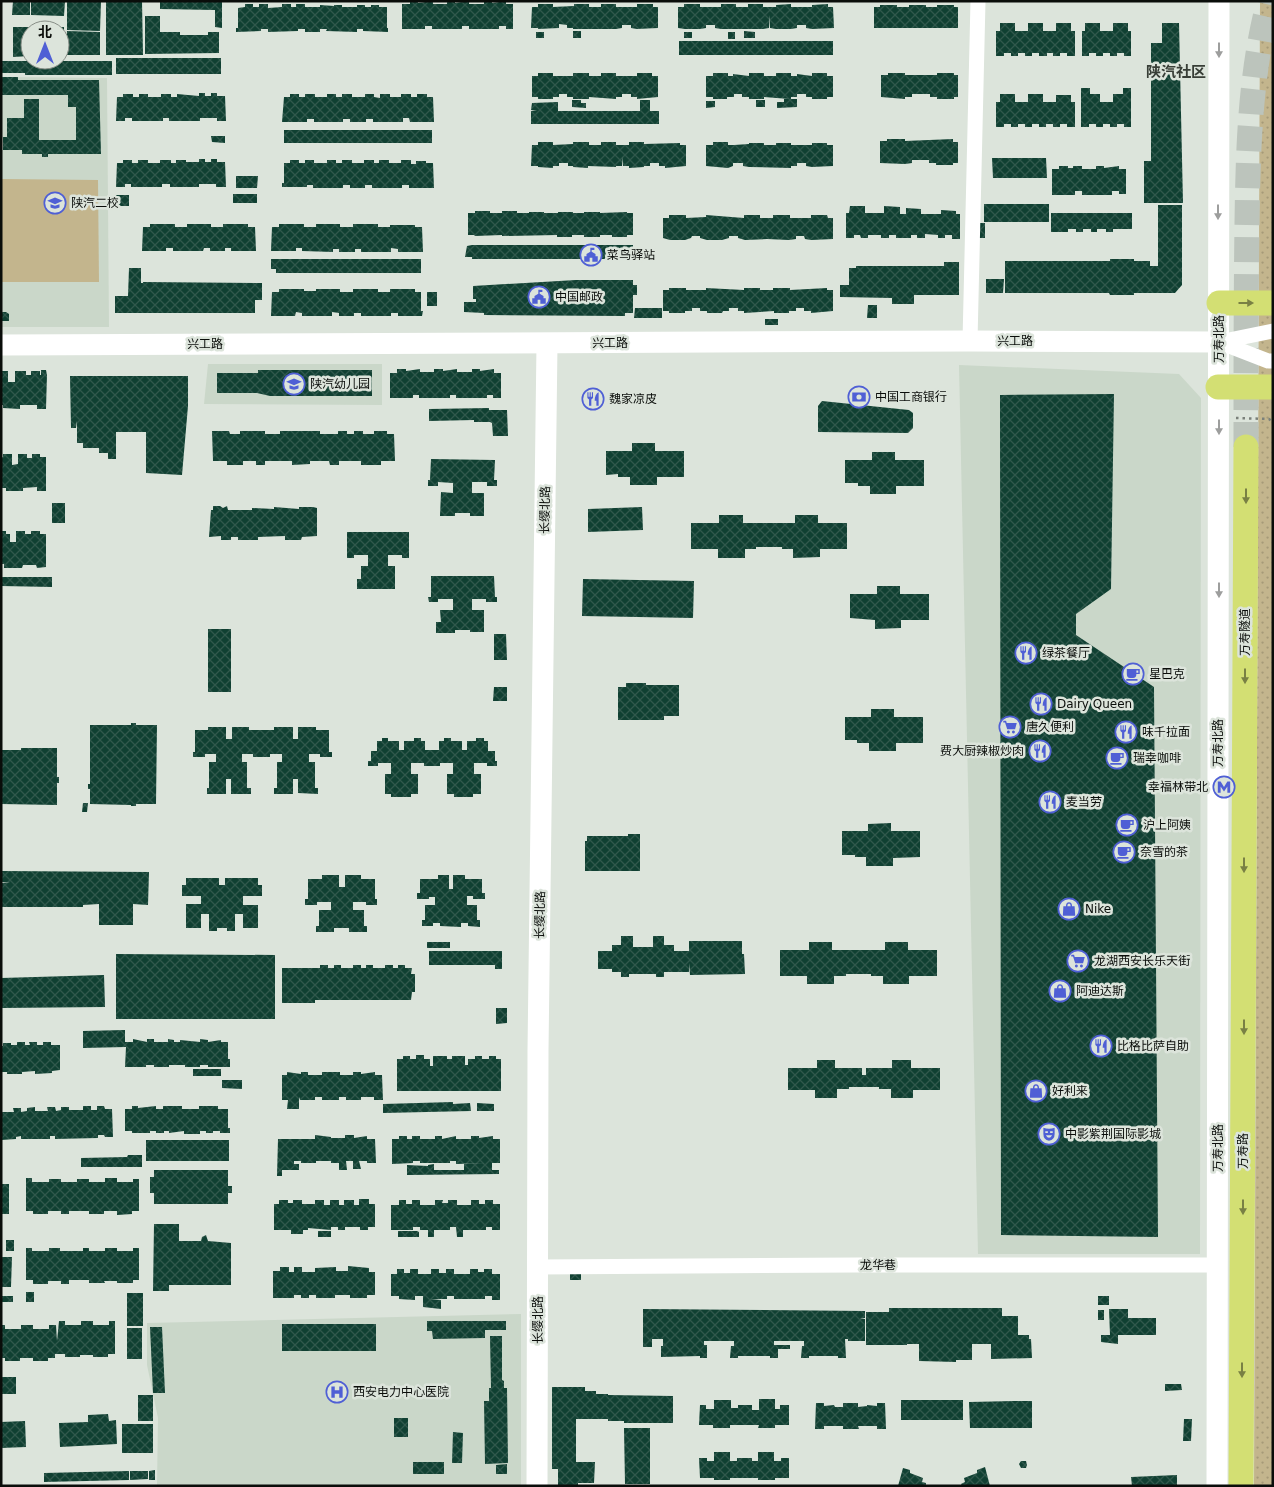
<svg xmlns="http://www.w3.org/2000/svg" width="1274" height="1487" font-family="'DejaVu Sans','Noto Sans SC',sans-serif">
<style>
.built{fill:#cad7c9}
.grass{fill:url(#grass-dots)}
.pitch{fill:#c3b58d}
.building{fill:url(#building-cross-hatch)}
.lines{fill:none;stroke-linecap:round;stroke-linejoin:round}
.primary-tunnel{stroke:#bcc4bc;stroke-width:25;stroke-dasharray:25 12;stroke-linecap:butt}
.path{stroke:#7a807a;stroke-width:2.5;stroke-dasharray:2.5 4;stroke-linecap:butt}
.street{stroke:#fff;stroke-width:15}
.secondary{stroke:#fff;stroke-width:21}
.primary{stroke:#d3df73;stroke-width:25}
.oneway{fill:#9d9e9d}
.oneway2{fill:#798044}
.labels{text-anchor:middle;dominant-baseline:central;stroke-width:5;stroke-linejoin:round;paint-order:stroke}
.poi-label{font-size:12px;fill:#0a0d0a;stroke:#dce4db;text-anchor:start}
.street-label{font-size:12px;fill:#0a0d0a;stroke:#dce4db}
.quarter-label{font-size:15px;font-weight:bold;fill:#383e37;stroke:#dce4db}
</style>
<defs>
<pattern id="grass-dots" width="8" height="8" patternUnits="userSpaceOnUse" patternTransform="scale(1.25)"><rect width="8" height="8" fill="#c3b58d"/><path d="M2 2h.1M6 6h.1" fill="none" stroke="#a69a78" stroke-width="1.8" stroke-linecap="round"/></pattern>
<pattern id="building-cross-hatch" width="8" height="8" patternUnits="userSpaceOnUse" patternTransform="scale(1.25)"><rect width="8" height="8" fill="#104032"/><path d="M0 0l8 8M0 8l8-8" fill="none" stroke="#31584c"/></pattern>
</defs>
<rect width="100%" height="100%" fill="#dce4db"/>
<!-- built -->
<g class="built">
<path d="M1,77L107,78L109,327H1Z"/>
<path d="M208,364H382V405L204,404Z"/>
<path d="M959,365L1179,374L1201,398L1200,1254H978Z"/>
<path d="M521,1314V1486H157L158,1418L147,1365V1323Z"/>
</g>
<!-- grass -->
<path class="grass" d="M1260,1H1273V1486H1254Z"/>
<!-- pitch -->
<path class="pitch" d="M1,179L98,180L99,282H1Z"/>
<!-- building -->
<g class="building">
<path d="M13,1H30V15H12Z"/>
<path d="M31,1H65L64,16L31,15Z"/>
<path d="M67,1H101L100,31L67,30Z"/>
<path d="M106,1H142L143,55H106Z"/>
<path d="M160,1H222V28L215,27V10L160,9Z"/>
<path d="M410,1H418V3L433,1V4H447V1H455V3L469,1V4H484V1H492V3L506,1V4H513V29H506V26H499V29H469V26H462V29H432V26H425V29H402V4H410Z"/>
<path d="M245,4H253V7H259V4H268V8L282,7V4H291V7H296V4H305V7H320V5L334,6V5H342V7H357V5H365V7H371V5H379V7H387V28H388V32L363,31V29H357V32L326,31L327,29H320V32H305V29H298V31L268,32V29H261V31L236,32V28H238V8L245,7Z"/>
<path d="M538,4H553V7L574,6V4H589V7H601V4H616V7H637V4H653V7H658V28L637,29L631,28V25H622V28L616,29H573V28H567V25L559,24V28L538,29V28H531L532,7H538Z"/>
<path d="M684,4H700V7H721V4H736V7H748V4H763V7H776V5L791,4V7H812V5L828,4V7H833L834,28L812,29L806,28V25H797V28L791,29H776L770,28L769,15V28L763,29H721L715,28V25H706V28L700,29H685L678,28V7H684Z"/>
<path d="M880,5H897V7H909V5H926V7H937V5H954V7H958V28H874V7H880Z"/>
<path d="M145,16H160V32H180V35H208V32H219V53L145,54Z"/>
<path d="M1000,23H1015V31H1028V23H1043V31H1056V23H1071V31H1075V56H1067V53H1060V56H1053V53H1047V56H1039V53H1032V56H1025V53H1018V56H1011V53H1004V56H996V31H1000Z"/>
<path d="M1085,23H1100V31H1113V23H1128V31H1131V56H1124V53H1117V56H1110V53H1103V56H1096V53H1089V56H1082V31H1085Z"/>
<path d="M1162,23H1179L1183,203H1144V161H1151V43H1162Z"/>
<path d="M13,27H64V57H60V30H30V56L13,57Z"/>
<path d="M67,31L100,32V55H66Z"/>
<rect x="573" y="31" width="8" height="7"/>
<path d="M744,31L755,32V38H744Z"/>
<rect x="536" y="32" width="8" height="6"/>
<rect x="684" y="32" width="8" height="6"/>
<rect x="728" y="32" width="7" height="7"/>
<rect x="679" y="41" width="154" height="14"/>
<rect x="116" y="58" width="105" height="16"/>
<path d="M1,61H112V75H25V73H1Z"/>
<path d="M538,73H553V76H573V73H589V76H601V73H616V76H637V73H652V76H658V97L637,99V97H631V94H622V97H616V99L589,97V99H573V97H567V94H559V97H553V99H538V97H532V76H538Z"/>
<path d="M713,73H728V76H733V74L749,76V73H764V76H776V73H791V76H797V74L812,76V73H827V76H833V97H827V99H812V97H806V94H797V97H791V99H797V107L777,108V102H784V99H789L764,97V99H749V97H742V94H734V97H727V99H713V97H706V76H713Z"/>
<path d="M888,73H905V75H937V73H954V75H958V97H954V99H937V97H930V94H912V97H905V99L881,97V75H888Z"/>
<path d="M1,77H18V80H99L101,154H48V157H42V154H22V150H3V137H7V118H24V99H39V140H76V107H68V95H1Z"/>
<path d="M1081,88H1090V94H1100V102H1113V94H1123V88H1131V127H1124V124H1117V127H1110V124H1103V127H1096V124H1089V127H1081Z"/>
<path d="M199,93H205V96H211V93H217V96H225L226,121H217V118H200V121H169V118H163V121H132V118H125V121H116L117,97H123V94H133V97H139V94H148V97H161V94H171V97H177V94L199,96Z"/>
<path d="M290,94H299V97H305V94H315V97H327V94H336V97H342V94H352V97H365V94H374V97L380,98V94H390V97H401V94H411V97H417V94H427V97H433L434,122H410L409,118H403V122H373V119H366V122H350V119H343V122H314V119H307V122H282L284,97H290Z"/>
<path d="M1000,94H1015V102H1028V94H1043V102H1056V95H1071V102H1075V127H1067V124H1060V127H1053V124H1046V127H1039V124H1032V127H1025V124H1018V127H1011V124H1004V127H996V102H1000Z"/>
<path d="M572,100H581V103H586V108L572,107Z"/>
<path d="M640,100H650V111H659V124H531V111H537L531,110L532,103L558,102V111H640Z"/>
<rect x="756" y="100" width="9" height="7"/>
<path d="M706,101H715V107L706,108Z"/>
<rect x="284" y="130" width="148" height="13"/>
<path d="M211,136H225V143L212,142Z"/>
<path d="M887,139H905V141L953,139V142H958V163H953V165H936V163H929V160H912V163L905,164L880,163V141H887Z"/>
<path d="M538,142H553V145L573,144V142H589V145H601V142H616V145H629V142H644V144L680,143V145H686V166L665,168V166H659V163H650V166H644V167L629,168V166H623L622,157V166H616V167L588,166V168L573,167V166H568V163H559V166H553V168L538,167V166H531L532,145H538Z"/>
<path d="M713,142H728V145H734L749,144V143H764V145H776V143H791V145H812V143H827V145H833V166L812,167L806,166V163H797V166H791V168L749,167L743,166V163H733V166L728,168L706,166V145H713Z"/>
<path d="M992,158H1046L1047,178H993Z"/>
<path d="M199,159H205V162H211V159H217V162H225L226,187H216V184H199V187H170V184H162V187H131V184H125V187H116L117,163H123V160H132V163H138V160H148V163H160V160H171V163H176V160H186V162H199Z"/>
<path d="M290,160H299V163H305V160H314V163H327V160H336V163H342V160H352V163H364V160H374V163H379V160H389V163H401V160H411V164H416V161H426V163H433L434,188H409V185H402V188H372V185H365V188H350V185H343V188H313V185H307V187H282V183H284V163H290Z"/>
<path d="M1059,166H1068V168H1073V166H1082V169H1096V166H1104V168L1119,166V169H1126V194H1119V191H1112V195H1082V191H1075V195H1052V169H1059Z"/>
<path d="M236,176H258L257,188H236Z"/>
<rect x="233" y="194" width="24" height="9"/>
<rect x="115" y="195" width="14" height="11"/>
<rect x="984" y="204" width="65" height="18"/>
<path d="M1158,205H1182V285L1175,293H1134V295H1110L1109,293H1005V261H1110V259H1134V261H1150V266H1158Z"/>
<path d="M850,206H865V213H884V206L900,207V214H906V208L921,209V214H941V210L956,211V214H960V239H952V235H945V238H938V235L925,234V238H917V235H911V238H896V235H889V238H881V235H868V238H861L860,235H854V238H846V213H849Z"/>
<path d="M475,211H490V213H502V211H517V213H529V212H544V213H558V212H573V213H584V212H600V213L627,212V213H633V235H627V237H612V235H600V237H584V235H572V237H557V235L502,236V235L475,236L474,235H468V213H475Z"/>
<path d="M1051,213H1132V229H1113V232H1106V229H1097V232H1091V229H1083V232H1076V229H1068V232H1051Z"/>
<path d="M669,215H686V218L706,217V215L744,218V215H760V218H773V215H790V218H811V215H827L828,218H833V239L811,240L805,239L804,236H796V239L789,240L767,239L745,240L738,238V236H729V238L722,240H707L700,238V236H692L691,238L685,240H670L663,238V218H669Z"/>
<rect x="979" y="223" width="6" height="15"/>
<path d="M150,224H175V227H187V224H211V227H223V224H248V227H255L256,251H231V248H225V251H210V248H204L203,251H173V248H166V251H142L143,227H150Z"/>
<path d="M279,224H304V227H316V224H340V227H353V224H378V227H390V225H415V227H422L423,252H398V249L391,248V252H361V249H355V252H339V249H333V252L302,251V248H296V251H271L272,227H279Z"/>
<path d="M472,245H633V259H472V257H465L467,246Z"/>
<path d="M271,259H421V273H276V269H271Z"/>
<path d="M944,262H959V295H914V304H892V298L840,297V285H849V268H856V266H944Z"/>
<path d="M129,268H141V283H143V282L262,283V300H255V313H115V296H128Z"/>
<path d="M986,279H1004L1003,293H986Z"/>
<path d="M576,280H633V285H637V295H633V313H625V316L484,315V313L464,312V302H476V299H473V286Z"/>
<path d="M669,288H686V290H706V288L744,290V288H760V290H773V288H790V290L827,288V290H833V311L811,313V311H804V308H796V311H789V313H774V311L744,313V311H738V308H729V311H723L722,313H707V311H700V308H692V311H685V313H669V311H663V290H669Z"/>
<path d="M279,289H304V291H316V289H340V292H353V289H378V292H390V289H415V292H421V311H423L422,316H398V313H391V316H361V313H354V316H339V313L332,312V316H302V313L296,312L295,316H271L272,292H279Z"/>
<rect x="427" y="292" width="10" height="14"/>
<path d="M868,305H877V318H867Z"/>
<path d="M635,308H662V318H634Z"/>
<path d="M1,312H6L9,314V321H1Z"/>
<rect x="765" y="319" width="13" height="6"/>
<path d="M397,369H406V371L420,369V372H434V369H443V371L457,369V372H472V369H480V371L494,369V373H501V398H493V395H487V398H456V395H450V398H419V395H413V398H390V373H397Z"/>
<path d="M41,370H46L47,375L46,409H37V405H20V409L3,408V405H1V371H8V382H15V371H26V375H31V371H40V375H41Z"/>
<path d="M258,370H372V396H270L257,393H217V373H258Z"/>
<path d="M70,376H188V406L182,475L146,473V432H116V459H108V453H99V448H83V443H77V421L76,428H71Z"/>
<path d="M1114,394L1111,589L1076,614V635L1154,687L1158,1237L1001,1235L1000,395Z"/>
<path d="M822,401L909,410L913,413V428L908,433L818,432V406Z"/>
<path d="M489,408V410H507L508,436H493L492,423L490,422H474V420L429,421V409Z"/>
<path d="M212,431H229L230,434H240V431H265V434H280V431H320V434H338V431H347V434H354V431H363V434H374V431H387V434H394L395,461H381V465H361V461H339V465H330L329,461H310V464L292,465V461H265V465H256V461H243V465H227V461H213Z"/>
<path d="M632,443H655V451H684V477H657V485H630V477H618V474L606,475V451H632Z"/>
<path d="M872,452H895V460H924V486H896V494H870V486H858V483H845V460H872Z"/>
<path d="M3,454H12V465L18,464V454H27V458H32V454H40V457H46V491H37V487L23,488V491H6V488H1V458L3,457Z"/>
<path d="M431,459L495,460L494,480H497V486H487V482H472V493H484V516H470V513H455V516H440L441,492L453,493V483L438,482V486H428V480H430Z"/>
<rect x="52" y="503" width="13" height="20"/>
<path d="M213,506H220L223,508L227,506L228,510H252V508L274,509V507L299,509V507H313L317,508V536L302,537L301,540H285V536L258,537V540H238V537H231V540H221V536L209,537L211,510H213Z"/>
<path d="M642,507L643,530L588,532V509Z"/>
<path d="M719,515H743V523H795V515H818V523H847V549H820V557L793,558V549H782V547H756V549H745V558H718V549H691V523H719Z"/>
<path d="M1,531H6V534H10V542H16V531H25V534H31V531H40V534H46V567L37,568L36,565H23L22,568H4V564H1Z"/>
<path d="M347,532H409V558H402V555H388V566H395V589H357V579H361V566H368V555H354V558H347Z"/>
<path d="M431,576H494L495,597H497V602H486V599H472V610H484V632H470V630H455V633H436V622H441L440,610H453V599H438V602H429L428,597H431Z"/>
<path d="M1,577H52V587L1,586Z"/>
<path d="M583,579L694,581L693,618L582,616Z"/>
<path d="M877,586H900V594H929V620H901V628L875,629V620L850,618V594H877Z"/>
<rect x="208" y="629" width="23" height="63"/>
<path d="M494,634H506L507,660H494Z"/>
<path d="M626,683H646V685H679V716H664V720H618V687H626Z"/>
<path d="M494,687H507V701H493Z"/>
<path d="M871,709H894V717H923V743H896V751H869V743H857V740H845V717H871Z"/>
<path d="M131,723H136V725H157L156,804H136V806H131V805L90,804V789H88V784H90V725H131Z"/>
<path d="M208,727H226V739H232V727H249V730H274V727H293V739H298V727H316V730H329V752H332V757H320V754H309V762H315V788H318V794L298,793V779H293V794H274V788H277V762H282V754H270V757H253V754H242V762H247V788H251V794H231V779H226V794H207V788H209V762H216V754H205V757H193V752H195V730H208Z"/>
<path d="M382,738H388V741H399V750H404V741H414V738H421V741H425V750H439V741H444V738H451V741H462V750H467V741H476V738H484V741H488V751H495V761H497V766H487V763H474V774H481V794H473V797H454V794H447V774H453V763H440V766H424V763H411V774H418V794H411V797H391V794H385V774H391V763H378V766H368V761H371V751H377V741H382Z"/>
<path d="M21,748H57V777H59V783H57V805L1,804V750H21Z"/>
<path d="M83,803H88L87,812H82Z"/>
<path d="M891,823V831H920V857L893,858V866H866V857H855V855H842V831H868V824Z"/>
<path d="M628,834H640V871H585V841H587V836H628Z"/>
<path d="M1,871L149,872L148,905L133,904V925H99V904L83,905V907H1V883L10,882H1Z"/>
<path d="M322,875H339V887H345V875H361V879H375V899H377V905H366V902H353V910H364V926H367V932H349V928H334V932H316V926H319V910H331V902H317V905H305V899H308V879H322Z"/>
<path d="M438,875H449V889H453V875H465V879H482V893H485V899H473V896H467V905H477V920H480V927L468,926V923H461V927L440,926V923H433V926H422V920H425V905H435V897H429V899H417V893H420V879H438Z"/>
<path d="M186,878H219V885H225V878H258V885H262V896H243V905H258V928H243V914H235V931H227V928H217V931H209V914H201V928H186V904H201V896H182V885H186Z"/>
<path d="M621,936H633V947H653V936H664V945H674V951H689V941H742V954H744L745,974L690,975L689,963V972H664V977H656V974H629V977H621V972H612V969H598V951H612V945H621Z"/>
<rect x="427" y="942" width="23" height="6"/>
<path d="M809,942H832V950H885V942H908V950H937V976H909V984H883V976H871V974H846V976H834V984H807V976H780V950H809Z"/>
<path d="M429,951H502V969H495V965H429Z"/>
<path d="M116,954L275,955V1019H116Z"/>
<path d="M320,965H328V968H334V965H341V968H353V965H361V968H366V965H373V968H385V965H393V968H398V965H405V968H412L411,974H415V992H412L411,1000H315V1003H282V968H320Z"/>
<path d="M104,975L105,1007L1,1008V978Z"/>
<path d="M496,1008H507V1023L496,1024Z"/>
<path d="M125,1030V1042H133V1039L147,1042V1039H154V1042H168V1039L174,1040V1042H180V1040L200,1042V1039L208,1040V1042L221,1040V1042H228V1059H230V1067H208V1065H200V1067H185V1065H169V1067H154V1065H146V1067H125L126,1047L83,1048V1031Z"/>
<path d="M17,1042H25V1045H30L29,1042H37V1045H43V1042H51V1045H60V1070L52,1071V1073L35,1074V1071L22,1072V1074H7V1072H1V1046H3V1043H11V1045H17Z"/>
<path d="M416,1055H424V1059H430V1066H433V1056H447V1059H452V1056H465V1065H468V1059H475V1056H482V1059H489V1056H496V1059H501V1091H397V1059H403V1056H410V1059H416Z"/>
<path d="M817,1060H835V1068H862V1075H866V1068H892V1060H911V1068H940V1090H913V1098H891V1089H879V1087H849V1089H837V1098H815V1090H788V1068H817Z"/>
<rect x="193" y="1069" width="28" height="7"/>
<path d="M287,1072L301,1074V1072H308V1075H322V1072H340V1075H353V1072H361V1074L375,1072V1075H382L383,1100H374V1097H361V1100H346V1097H339V1100H322V1097H315V1100H300L299,1097V1109H287L288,1100H282V1075H287Z"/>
<path d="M222,1080H242V1089L222,1088Z"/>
<path d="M453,1102V1104L470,1103L471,1111L383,1113V1104Z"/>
<path d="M477,1103L494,1104V1111H477Z"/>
<path d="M83,1106H91V1110H97V1106H104L105,1109H112L113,1137H105L104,1135H98V1138L55,1139V1136H50V1139H21V1136L16,1137V1139L1,1140V1112H14L13,1108H21V1112L27,1111V1108L35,1107V1111H48L47,1107H55L56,1111L61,1110V1107H69V1110H83Z"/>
<path d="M132,1106H138V1108L156,1106V1109H163V1106H182V1109H199V1106H218V1109H228V1128H230V1133H220V1131H213V1133H206V1131H200V1134H184V1131L169,1133V1131H164V1133H156V1131H150V1133H132V1131H125V1109H132Z"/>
<path d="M315,1135L331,1137V1138H345V1135H354V1138L367,1136V1139H375L376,1163H367V1161H359L361,1169H353V1161H346L347,1170H339V1163H331V1161H316V1163H301V1161H294V1164H299V1170H282V1176H277L278,1139H315Z"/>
<path d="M399,1136H407V1139H412V1136H420V1139H435V1136H442V1139L456,1136V1139H471V1136H479V1138L493,1136V1139H500V1163H492V1170H499V1174L407,1175V1165L428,1166V1165L434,1164V1170H464V1164L487,1163L456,1164V1161H450V1163H420V1161H413V1163L392,1164V1139H399Z"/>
<rect x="146" y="1140" width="83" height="21"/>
<path d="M128,1155H142V1167H81V1158L127,1157Z"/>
<path d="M154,1170H228V1186H232V1193H228V1204H154V1193H150V1177H154Z"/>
<path d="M26,1178H32V1182H49V1179H61V1182H77V1179H89V1182H105V1178H117V1182H133V1179H139V1211H132V1214L117,1215V1211H104V1214H89V1211H69V1214H61V1211H48V1214H33V1211H26Z"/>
<rect x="1" y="1184" width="8" height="30"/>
<path d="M359,1199H369V1204H375V1227H368V1230H360V1227H345V1230H338V1227H331V1230L308,1228V1230H303V1234H291V1230H274V1204H279V1200H288V1203H293V1200H302V1204H315V1200H324V1205H330V1200H339V1205H344V1200H354V1205H359Z"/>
<path d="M399,1200H406V1204H412V1200H420V1205H435V1200H443L442,1203H448V1200H457V1205H471V1200H479V1204H485V1200H493V1204H500V1230H492V1227H486V1230H463V1237H457L456,1227H450V1230H434V1237H428V1230H420V1227H413V1230H391V1205H399Z"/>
<path d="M154,1224H179V1241H201L202,1237L206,1235L208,1241L231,1243V1285H169V1291H153Z"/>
<rect x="318" y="1231" width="13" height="6"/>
<path d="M398,1231H417L419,1232V1237H398Z"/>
<rect x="6" y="1240" width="8" height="11"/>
<path d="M26,1248H32V1251H49V1248H60V1251H83V1248H89V1251H105V1248H117V1251H133V1248H139V1280H133V1283H117V1281H104L105,1283H89V1280H69V1284H61V1281H48V1284H33V1280H26Z"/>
<path d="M1,1257H12L11,1287H1Z"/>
<path d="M348,1266L369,1268V1272H375V1295H367V1298H350V1295H335V1298H316V1295H309V1298H301V1295H294V1298H273V1271H280V1267H289V1272H294V1267H302V1272H315V1268L336,1267V1271H348Z"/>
<path d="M397,1269H404V1273H410V1269H418V1274H431V1269H439V1273H446V1269H454V1274H470V1269H478V1272H484V1269H492V1274H500V1300H492V1296H485V1299H454V1296H447V1299H430L441,1300V1309L423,1307V1296H415V1300L399,1299V1296H391V1274H397Z"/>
<rect x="570" y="1269" width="11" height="11"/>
<rect x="26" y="1292" width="8" height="10"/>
<rect x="127" y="1293" width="16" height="33"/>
<rect x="1" y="1296" width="12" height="6"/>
<rect x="1098" y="1296" width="11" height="9"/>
<path d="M889,1308H1002V1316H1018V1335H1029V1339H1031L1032,1358L991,1359V1344H972V1360H956V1362L919,1361V1344H907V1329V1345H866V1312H889Z"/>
<path d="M643,1309L865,1311V1318L860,1319H865V1341H848V1339H845L846,1358H838V1356H809V1358H801L802,1346H804V1341H774V1345H790V1349H778V1358H770V1356H738V1358H730L731,1346H734V1341H704V1345H707V1358H700V1356L661,1357V1346H663V1339H652V1347H643Z"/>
<path d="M1109,1309H1128V1318H1156V1335H1118V1344L1101,1342V1335H1110Z"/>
<rect x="1098" y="1310" width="6" height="10"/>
<path d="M59,1321H65V1325H81V1321H93V1325H109V1321H115V1354H108V1357H93V1355H80V1357H65V1354H55V1358H48V1361H33V1358H20V1361H5V1358H1V1325H5V1329H21V1325H33V1329H49V1325H56L57,1341Z"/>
<path d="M427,1321H506V1330H485V1338L433,1339L432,1331H427Z"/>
<rect x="282" y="1324" width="94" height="27"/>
<path d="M150,1327H162L165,1393H153Z"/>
<rect x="127" y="1328" width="15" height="31"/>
<path d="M490,1336H502V1380L504,1381V1388H507L508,1463L485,1464L484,1401H489V1388H491Z"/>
<rect x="1" y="1377" width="15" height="17"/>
<path d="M1165,1384H1181L1182,1390L1165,1391Z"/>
<path d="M552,1387H585V1391H596V1394H608V1395L673,1396V1423H624V1421H608V1419H576V1462H595L594,1483H578V1486H558V1469H552Z"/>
<rect x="138" y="1395" width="15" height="26"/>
<path d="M759,1399H775V1409H780V1405H789V1425H775V1428H758L759,1425H730V1428H713V1425H699L700,1405H706V1409H714V1400H731V1408H738V1405H752V1410H759Z"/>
<rect x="901" y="1400" width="62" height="20"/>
<path d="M1014,1401H1032V1428H970L969,1402Z"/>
<path d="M816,1403H824V1406L834,1405L835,1407H843V1403H858V1407L867,1406V1405L877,1406V1403H885L886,1429H877V1426H858L859,1429H843V1426H824V1429H815Z"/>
<path d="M108,1414L109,1421L116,1420L117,1444L60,1447L59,1423L88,1422V1415Z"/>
<rect x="394" y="1418" width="14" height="19"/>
<path d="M1184,1419H1192L1191,1441H1183Z"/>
<path d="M25,1421L26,1447L1,1448V1422Z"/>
<rect x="122" y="1424" width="31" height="29"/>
<path d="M624,1428H650V1484H625Z"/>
<path d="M453,1432L463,1433L462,1463H452Z"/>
<path d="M714,1452H730V1461H737V1458H752V1461H758V1452H774V1461H781V1458H789V1478H775V1480H758V1478H730V1480H714V1478H700L699,1458H707V1461H714Z"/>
<path d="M1021,1461H1026L1027,1465L1026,1468H1021L1019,1464Z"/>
<rect x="413" y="1462" width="31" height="12"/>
<path d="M507,1464V1474H496V1465Z"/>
<path d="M985,1467L990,1486H962L961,1484L965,1482L964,1478L977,1473V1470Z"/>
<path d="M903,1468L910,1470V1473L923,1478L922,1482L926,1483V1486H898Z"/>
<path d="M155,1470V1480H149V1471Z"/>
<path d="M129,1471V1480L44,1482V1473Z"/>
<path d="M130,1471H148V1479L130,1480Z"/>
<path d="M1177,1475V1486H1132L1131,1477Z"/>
</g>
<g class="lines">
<!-- primary-tunnel -->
<path class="primary-tunnel" d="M1246,447C1246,373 1246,298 1247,223C1248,150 1250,73 1269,1"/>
<!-- path -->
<path class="path" d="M1236,418L1269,419L1273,422"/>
<!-- street -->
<g class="street">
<path d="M970,341L978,1"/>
<path d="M1219,342L1268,361H1273"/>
<path d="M1219,342L1273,331"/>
<path d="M538,1267L857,1265H1217"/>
</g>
<!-- secondary -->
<g class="secondary">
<path d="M1,345L970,341L1219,342"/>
<path d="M537,1486L538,1051L547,344"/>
<path d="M1217,1486L1219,1"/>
</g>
<!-- primary -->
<g class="primary">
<path d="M1219,303H1273"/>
<path d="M1218,387H1273"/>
<path d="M1241,1486L1246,447"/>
</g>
</g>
<!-- one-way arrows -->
<defs><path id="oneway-solid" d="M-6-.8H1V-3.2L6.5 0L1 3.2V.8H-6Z" transform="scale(1.25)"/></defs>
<g class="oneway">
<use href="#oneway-solid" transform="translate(1219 50) rotate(90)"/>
<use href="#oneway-solid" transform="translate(1218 212) rotate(90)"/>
<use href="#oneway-solid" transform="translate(1219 427) rotate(90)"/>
<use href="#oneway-solid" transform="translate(1219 590) rotate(90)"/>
</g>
<g class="oneway2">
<use href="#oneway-solid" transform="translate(1246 303)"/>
<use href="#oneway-solid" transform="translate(1246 496) rotate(90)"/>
<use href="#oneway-solid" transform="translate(1245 676) rotate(90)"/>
<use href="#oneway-solid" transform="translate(1244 865) rotate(90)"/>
<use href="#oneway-solid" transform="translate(1244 1027) rotate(90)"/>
<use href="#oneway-solid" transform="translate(1243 1207) rotate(90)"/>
<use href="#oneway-solid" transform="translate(1242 1370) rotate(90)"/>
</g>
<!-- icons -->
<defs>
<g id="school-ring" transform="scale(1.125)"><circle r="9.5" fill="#dce4db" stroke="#4f5fd5" stroke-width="1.5"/><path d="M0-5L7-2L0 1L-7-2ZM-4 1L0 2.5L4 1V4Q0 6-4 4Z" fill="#4f5fd5"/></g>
<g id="civic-ring" transform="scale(1.125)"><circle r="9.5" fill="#dce4db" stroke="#4f5fd5" stroke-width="1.5"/><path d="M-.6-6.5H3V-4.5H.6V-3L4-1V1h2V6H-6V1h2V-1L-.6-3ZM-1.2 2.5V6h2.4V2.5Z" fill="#4f5fd5"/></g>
<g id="bank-ring" transform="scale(1.125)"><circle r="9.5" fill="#dce4db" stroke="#4f5fd5" stroke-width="1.5"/><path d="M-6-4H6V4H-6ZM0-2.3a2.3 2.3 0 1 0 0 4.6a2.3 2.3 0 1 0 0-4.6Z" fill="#4f5fd5"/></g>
<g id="restaurant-ring" transform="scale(1.125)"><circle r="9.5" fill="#dce4db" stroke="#4f5fd5" stroke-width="1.5"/><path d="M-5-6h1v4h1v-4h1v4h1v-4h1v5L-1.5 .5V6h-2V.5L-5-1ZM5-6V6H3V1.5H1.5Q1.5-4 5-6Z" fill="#4f5fd5"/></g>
<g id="cafe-ring" transform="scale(1.125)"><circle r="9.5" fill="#dce4db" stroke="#4f5fd5" stroke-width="1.5"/><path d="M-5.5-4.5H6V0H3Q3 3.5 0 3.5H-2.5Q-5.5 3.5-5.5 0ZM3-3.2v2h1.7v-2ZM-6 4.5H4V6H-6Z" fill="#4f5fd5"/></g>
<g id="supermarket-ring" transform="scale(1.125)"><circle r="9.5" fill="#dce4db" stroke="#4f5fd5" stroke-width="1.5"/><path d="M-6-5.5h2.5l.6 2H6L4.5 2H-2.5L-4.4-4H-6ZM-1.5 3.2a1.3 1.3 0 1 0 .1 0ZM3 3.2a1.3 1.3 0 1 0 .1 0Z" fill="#4f5fd5"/></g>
<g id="metro-ring" transform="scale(1.125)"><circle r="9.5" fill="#dce4db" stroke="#4f5fd5" stroke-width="1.5"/><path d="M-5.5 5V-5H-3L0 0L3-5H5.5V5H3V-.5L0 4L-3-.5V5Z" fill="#4f5fd5"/></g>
<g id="shop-ring" transform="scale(1.125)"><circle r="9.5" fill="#dce4db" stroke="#4f5fd5" stroke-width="1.5"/><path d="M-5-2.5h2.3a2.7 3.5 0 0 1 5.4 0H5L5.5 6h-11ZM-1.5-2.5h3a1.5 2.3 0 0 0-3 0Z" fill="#4f5fd5"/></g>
<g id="theatre-ring" transform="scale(1.125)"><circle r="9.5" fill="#dce4db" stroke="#4f5fd5" stroke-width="1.5"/><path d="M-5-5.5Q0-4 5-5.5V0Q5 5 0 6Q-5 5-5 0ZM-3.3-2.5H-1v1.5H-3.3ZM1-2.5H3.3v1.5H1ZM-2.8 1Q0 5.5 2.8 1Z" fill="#4f5fd5"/></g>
<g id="hospital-ring" transform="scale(1.125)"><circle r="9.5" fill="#dce4db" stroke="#4f5fd5" stroke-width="1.5"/><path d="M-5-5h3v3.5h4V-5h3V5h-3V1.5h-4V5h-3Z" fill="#4f5fd5"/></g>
</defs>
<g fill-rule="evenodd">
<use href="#school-ring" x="55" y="203"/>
<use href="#civic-ring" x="591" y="255"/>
<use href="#civic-ring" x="539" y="297"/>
<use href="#school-ring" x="294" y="384"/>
<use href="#bank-ring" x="859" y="397"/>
<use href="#restaurant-ring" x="593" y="399"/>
<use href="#restaurant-ring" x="1026" y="653"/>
<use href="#cafe-ring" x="1133" y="674"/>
<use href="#restaurant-ring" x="1041" y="704"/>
<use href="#supermarket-ring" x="1010" y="727"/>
<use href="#restaurant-ring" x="1126" y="732"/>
<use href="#restaurant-ring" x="1040" y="751"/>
<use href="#cafe-ring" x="1117" y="758"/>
<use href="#metro-ring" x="1224" y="787"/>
<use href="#restaurant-ring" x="1050" y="802"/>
<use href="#cafe-ring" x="1127" y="825"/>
<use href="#cafe-ring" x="1124" y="852"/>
<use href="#shop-ring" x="1069" y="909"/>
<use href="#supermarket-ring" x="1078" y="961"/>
<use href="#shop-ring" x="1060" y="991"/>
<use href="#restaurant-ring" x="1101" y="1046"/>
<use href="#shop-ring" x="1036" y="1091"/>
<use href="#theatre-ring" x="1049" y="1134"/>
<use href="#hospital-ring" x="337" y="1392"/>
</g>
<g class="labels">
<!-- poi labels -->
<g class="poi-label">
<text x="71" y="203">陕汽二校</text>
<text x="607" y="255">菜鸟驿站</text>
<text x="555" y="297">中国邮政</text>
<text x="310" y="384">陕汽幼儿园</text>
<text x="875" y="397">中国工商银行</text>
<text x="609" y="399">魏家凉皮</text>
<text x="1042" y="653">绿茶餐厅</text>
<text x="1149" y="674">星巴克</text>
<text x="1057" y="704">Dairy Queen</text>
<text x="1026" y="727">唐久便利</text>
<text x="1142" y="732">味千拉面</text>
<text x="1024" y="751" text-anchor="end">费大厨辣椒炒肉</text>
<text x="1133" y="758">瑞幸咖啡</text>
<text x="1208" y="787" text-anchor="end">幸福林带北</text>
<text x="1066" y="802">麦当劳</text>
<text x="1143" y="825">沪上阿姨</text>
<text x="1140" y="852">奈雪的茶</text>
<text x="1085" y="909">Nike</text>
<text x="1094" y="961">龙湖西安长乐天街</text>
<text x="1076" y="991">阿迪达斯</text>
<text x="1117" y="1046">比格比萨自助</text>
<text x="1052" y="1091">好利来</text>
<text x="1065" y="1134">中影紫荆国际影城</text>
<text x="353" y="1392">西安电力中心医院</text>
</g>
<!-- street labels -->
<g class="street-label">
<text transform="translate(1219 339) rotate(-90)">万寿北路</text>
<text x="1015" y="341">兴工路</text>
<text x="610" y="343">兴工路</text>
<text x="205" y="344">兴工路</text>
<text transform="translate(545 510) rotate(-89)">长缨北路</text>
<text transform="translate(1245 632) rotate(-90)">万寿隧道</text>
<text transform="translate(1218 743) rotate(-90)">万寿北路</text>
<text transform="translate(540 915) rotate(-89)">长缨北路</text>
<text transform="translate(1218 1148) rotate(-90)">万寿北路</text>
<text transform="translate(1243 1151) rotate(-90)">万寿路</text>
<text x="878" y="1265">龙华巷</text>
<text transform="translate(538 1320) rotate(-90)">长缨北路</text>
</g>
<!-- quarter labels -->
<g class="quarter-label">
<text x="1176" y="72">陕汽社区</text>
</g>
</g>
<!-- border -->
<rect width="1274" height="1487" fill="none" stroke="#0a0d0a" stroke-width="5"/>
<!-- north arrow -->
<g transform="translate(45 45)"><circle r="24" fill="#dce4db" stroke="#888e87"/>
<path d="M0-4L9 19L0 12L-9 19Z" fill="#4f5fd5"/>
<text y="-8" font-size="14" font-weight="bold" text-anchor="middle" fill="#0a0d0a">北</text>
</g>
</svg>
